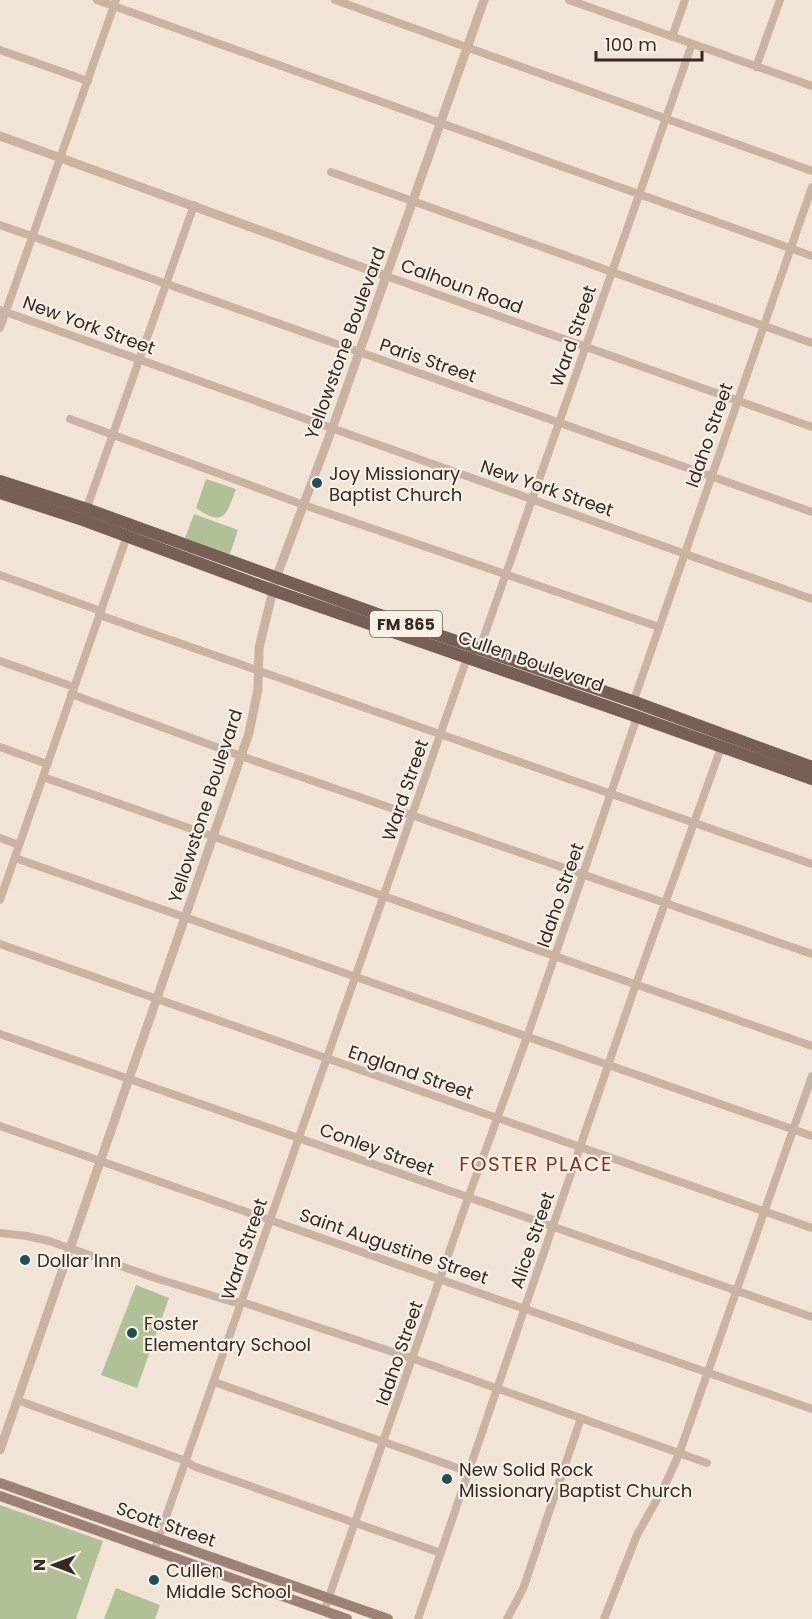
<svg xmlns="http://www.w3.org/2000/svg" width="812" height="1619" font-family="Poppins,sans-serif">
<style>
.green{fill:#b2c097}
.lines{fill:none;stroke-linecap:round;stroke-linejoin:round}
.minor{stroke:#c9b4a3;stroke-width:8}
.tertiary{stroke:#c9b4a3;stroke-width:9}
.secondary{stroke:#9c8274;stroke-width:10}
.primary{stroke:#766056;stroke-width:12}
.poi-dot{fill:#1a5255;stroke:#f9efe3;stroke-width:2}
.labels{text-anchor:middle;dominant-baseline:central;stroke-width:4.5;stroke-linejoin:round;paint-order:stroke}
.shield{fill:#f9efe3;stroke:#6f645e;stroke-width:1.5}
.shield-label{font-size:16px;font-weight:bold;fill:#342925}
.street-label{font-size:18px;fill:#342925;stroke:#f9efe3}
.poi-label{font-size:18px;fill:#342925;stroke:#f9efe3;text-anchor:start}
.neighbourhood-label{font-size:20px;letter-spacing:1.5px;fill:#83351d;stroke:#f9efe3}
</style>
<rect width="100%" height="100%" fill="#f1e4d7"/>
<!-- green -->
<g class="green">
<path d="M206,479L236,489C227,514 224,528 196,508Z"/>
<path d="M194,514L238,530L230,554L185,538Z"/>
<path d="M136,1285L169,1298L137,1388L101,1375Z"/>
<path d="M0,1505L103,1541L76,1619H0Z"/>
<path d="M116,1588L160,1605L155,1619H104Z"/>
</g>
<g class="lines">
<!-- minor -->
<g class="minor">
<path d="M97,0L812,256"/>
<path d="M335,0L812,171"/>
<path d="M569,0L812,86"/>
<path d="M672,37L685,0"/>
<path d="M0,50L88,81"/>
<path d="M756,67L780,0"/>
<path d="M331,172L812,343"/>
<path d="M0,225L812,512"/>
<path d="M386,276L812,427"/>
<path d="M0,310L812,599"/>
<path d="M0,328L116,0"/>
<path d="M70,419L304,505L659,627"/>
<path d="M85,513L194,205"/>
<path d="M0,575L101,611"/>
<path d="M99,615L812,864"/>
<path d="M0,661L74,687"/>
<path d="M71,694L241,756L812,954"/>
<path d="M633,703L812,187"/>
<path d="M0,747L47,764"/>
<path d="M43,777L812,1046"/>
<path d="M0,838L19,845"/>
<path d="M15,858L812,1136"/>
<path d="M0,900L128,533"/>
<path d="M0,944L812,1228"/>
<path d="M0,1034L812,1317"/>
<path d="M0,1126L812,1409"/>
<path d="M0,1233L27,1236L49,1241L155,1278L233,1302H242L414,1359L707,1463"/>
<path d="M214,1382L469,1472"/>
<path d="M17,1400L186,1461L193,1466L441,1553"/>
<path d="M154,1551L467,658L482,642L692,44"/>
<path d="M324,1611L468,1198L527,1037L635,723V714"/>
<path d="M418,1619L636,984L722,745"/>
<path d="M507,1619L523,1589L581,1418"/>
<path d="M604,1619L637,1535L665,1485L679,1454L812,1076"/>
</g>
<!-- tertiary -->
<g class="tertiary">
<path d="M0,136L386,276"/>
<path d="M0,1450L249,733L258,689L259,648L276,578L332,429L484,0"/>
</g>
<!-- secondary -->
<g class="secondary">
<path d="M0,1483L388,1619"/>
<path d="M0,1496L347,1619"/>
</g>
<!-- primary -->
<g class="primary">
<path d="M0,481L87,509L380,615L632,701L812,767"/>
<path d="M0,493L83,520L272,590L635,716L812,779"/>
</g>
</g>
<!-- markers -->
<g class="poi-dot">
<circle cx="317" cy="483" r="6"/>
<circle cx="25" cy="1260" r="6"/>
<circle cx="132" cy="1333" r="6"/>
<circle cx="447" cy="1479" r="6"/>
<circle cx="154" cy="1580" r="6"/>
</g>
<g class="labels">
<!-- shield labels -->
<rect class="shield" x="370" y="611" width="72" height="26" rx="4.5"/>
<g class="shield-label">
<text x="406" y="624">FM 865</text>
</g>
<!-- street labels -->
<g class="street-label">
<text transform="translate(462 286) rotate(20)">Calhoun Road</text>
<text transform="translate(89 325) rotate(20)">New York Street</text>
<text transform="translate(573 336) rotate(-71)">Ward Street</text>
<text transform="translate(345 343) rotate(-70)">Yellowstone Boulevard</text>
<text transform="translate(428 360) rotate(19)">Paris Street</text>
<text transform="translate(709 435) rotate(-71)">Idaho Street</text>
<text transform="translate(547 488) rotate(19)">New York Street</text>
<text transform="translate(531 661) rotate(19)">Cullen Boulevard</text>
<text transform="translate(405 790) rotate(-71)">Ward Street</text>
<text transform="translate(205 806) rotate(-72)">Yellowstone Boulevard</text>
<text transform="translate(560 895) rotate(-71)">Idaho Street</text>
<text transform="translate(411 1072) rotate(19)">England Street</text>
<text transform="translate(377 1149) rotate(20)">Conley Street</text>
<text transform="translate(532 1240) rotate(-71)">Alice Street</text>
<text transform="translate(394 1246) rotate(19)">Saint Augustine Street</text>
<text transform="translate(244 1249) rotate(-71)">Ward Street</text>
<text transform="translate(399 1353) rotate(-71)">Idaho Street</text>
<text transform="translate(166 1524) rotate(19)">Scott Street</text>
</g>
<!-- poi labels -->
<g class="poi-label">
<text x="329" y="473">Joy Missionary<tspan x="329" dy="21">Baptist Church</tspan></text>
<text x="37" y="1260">Dollar Inn</text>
<text x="144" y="1323">Foster<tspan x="144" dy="21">Elementary School</tspan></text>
<text x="459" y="1469">New Solid Rock<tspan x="459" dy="21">Missionary Baptist Church</tspan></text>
<text x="166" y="1570">Cullen<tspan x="166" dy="21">Middle School</tspan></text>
</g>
<!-- neighbourhood labels -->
<g class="neighbourhood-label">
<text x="536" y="1164">FOSTER PLACE</text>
</g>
</g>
<!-- north arrow -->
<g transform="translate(54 1565) rotate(270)" stroke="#f9efe3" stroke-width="4.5" paint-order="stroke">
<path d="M0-4.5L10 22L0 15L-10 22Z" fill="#342925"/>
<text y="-9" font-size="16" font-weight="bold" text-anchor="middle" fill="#342925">N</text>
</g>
<!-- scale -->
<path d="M596 51v9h106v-9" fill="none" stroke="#342925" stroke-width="3"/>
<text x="605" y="51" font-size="18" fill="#342925" stroke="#f9efe3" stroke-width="4.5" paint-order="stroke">100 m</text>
</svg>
